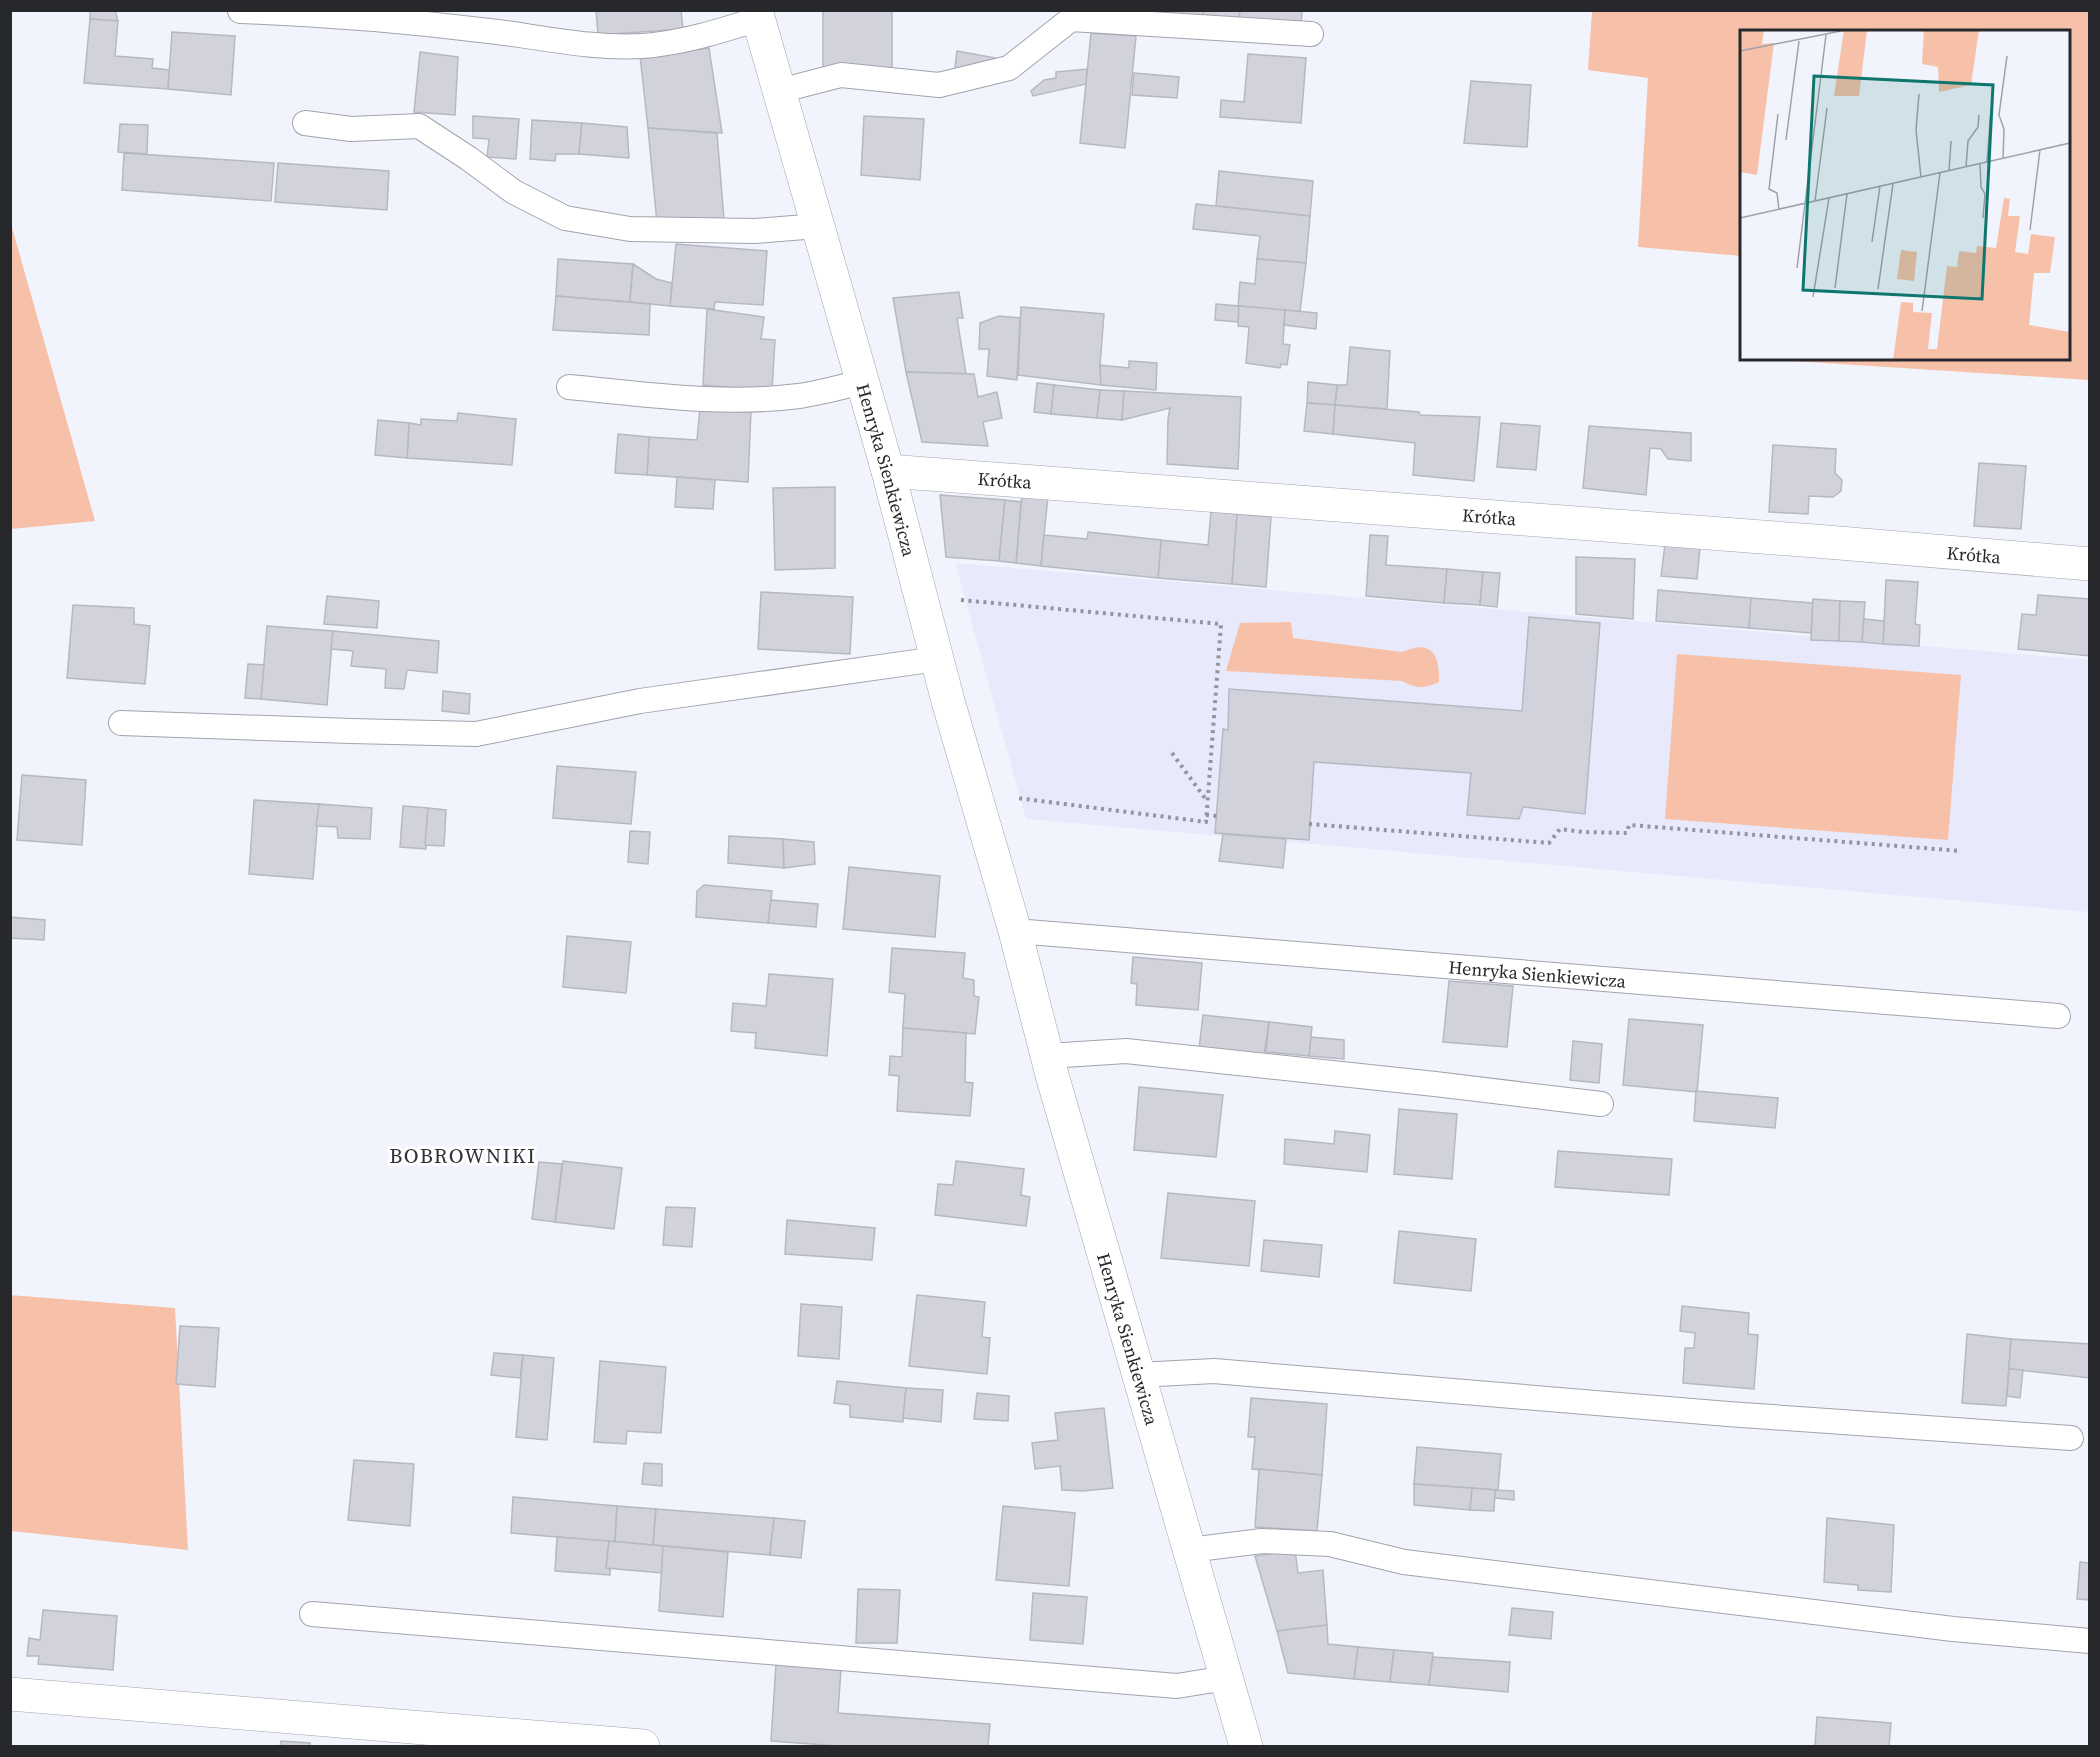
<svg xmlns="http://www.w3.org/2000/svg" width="2100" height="1757" font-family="'Source Serif 4',serif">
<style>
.built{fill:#e8eafb}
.green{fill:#f7c1a9}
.building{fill:#d1d2dc;stroke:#b7b8c1;stroke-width:1.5}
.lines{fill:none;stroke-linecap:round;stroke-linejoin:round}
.service-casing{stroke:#a2a3ac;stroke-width:26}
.minor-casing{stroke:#a2a3ac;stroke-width:34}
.tertiary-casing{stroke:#a2a3ac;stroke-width:34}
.path{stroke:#94959c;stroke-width:4;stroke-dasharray:3 4.5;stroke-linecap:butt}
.service{stroke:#fff;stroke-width:24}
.minor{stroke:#fff;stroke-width:33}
.tertiary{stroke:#fff;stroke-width:33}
.labels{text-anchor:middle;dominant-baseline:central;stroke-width:6;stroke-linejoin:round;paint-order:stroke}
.street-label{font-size:18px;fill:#27282c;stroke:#fff}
.quarter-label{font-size:21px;letter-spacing:1.5px;fill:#303138;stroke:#fff}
.inset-road{fill:none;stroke:#a1a2a9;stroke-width:1.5}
.view{fill:#0f766e;fill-opacity:0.15;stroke:#0f766e;stroke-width:3}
.inset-edge{fill:none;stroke:#27282c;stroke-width:3}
</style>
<rect width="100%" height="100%" fill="#f2f4fd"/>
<!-- built -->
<path class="built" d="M955,563L2089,660V912L1026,819Z"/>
<!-- green -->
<g class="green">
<path d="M1592,11H2089V380L1793,361V358H2068V32H1742L1741,256L1638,247L1648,78L1588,70Z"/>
<path d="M11,224L95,521L11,529Z"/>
<path d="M1291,622L1293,638L1402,652C1431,639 1440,654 1439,682C1425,689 1416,689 1402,681L1226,671L1240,623Z"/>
<path d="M1677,654L1961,675L1948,840L1665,819Z"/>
<path d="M10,1295L175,1308L188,1550L11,1531Z"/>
</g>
<!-- building -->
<g class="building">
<path d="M90,10H115L118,21L90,19Z"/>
<path d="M596,10H681L683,29L598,35Z"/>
<path d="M823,10H892V69L823,67Z"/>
<path d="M1137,10H1203V17Z"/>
<path d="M1203,10H1240L1239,20L1203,17Z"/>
<path d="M1240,10H1302L1301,26L1239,20Z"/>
<path d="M90,19L118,21L115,56L153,59L152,68L169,70L168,89L84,83Z"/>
<path d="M172,32L235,36L231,95L168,89Z"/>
<path d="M1091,33L1136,36L1125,148L1080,143Z"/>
<path d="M709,48L722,133L648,128L640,56Z"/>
<path d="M957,51L996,58L993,83L954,76Z"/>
<path d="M420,52L458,57L455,115L414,112Z"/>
<path d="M1248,54L1306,58L1301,123L1220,117L1221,100L1244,102Z"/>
<path d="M1087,69L1086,84L1033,96L1031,91L1044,80L1056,78V72Z"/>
<path d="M1134,73L1179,77L1177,98L1132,95Z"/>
<path d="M1471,81L1531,85L1527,147L1464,143Z"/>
<path d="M473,116L519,119L516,159L487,157L489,139L473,138Z"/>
<path d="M864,116L924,119L920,180L861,175Z"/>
<path d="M532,120L582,123L579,154H556L555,161L530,159Z"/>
<path d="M582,123L627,127L629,158L579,154Z"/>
<path d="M120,124L148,125L147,154L118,152Z"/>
<path d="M648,128L717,133L724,220L657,223Z"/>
<path d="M124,153L274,163L271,201L122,190Z"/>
<path d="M278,163L389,171L387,210L275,202Z"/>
<path d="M1219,171L1313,181L1310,216L1216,206Z"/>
<path d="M1196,204L1310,216L1306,263L1257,259L1260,236L1193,229Z"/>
<path d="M676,244L767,251L763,305L715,302L714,309L670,306Z"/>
<path d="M558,259L633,264L630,302L556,296Z"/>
<path d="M1257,259L1306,263L1300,312L1238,306L1240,282L1255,284Z"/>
<path d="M633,264L656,279L672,283L670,306L630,302Z"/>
<path d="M959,292L963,318H957L966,374L906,372L893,298Z"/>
<path d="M556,296L650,304L649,335L553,330Z"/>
<path d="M1216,304L1239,306L1238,322L1215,320Z"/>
<path d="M1239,306L1285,310L1283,344L1290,345L1287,365L1281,364L1280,368L1246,363L1249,327L1238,326Z"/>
<path d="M1021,307L1104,314L1100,365L1101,385L1018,375Z"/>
<path d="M707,309L764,317L761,339L775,340L772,391L703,385Z"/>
<path d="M1285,310L1317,313L1316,329L1284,325Z"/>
<path d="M999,316L1020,318L1017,380L987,376L989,349H979L980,323Z"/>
<path d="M1350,347L1390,351L1387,409L1335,405L1337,385H1347Z"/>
<path d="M1129,361L1157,363L1156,390L1101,385L1100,365L1129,368Z"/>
<path d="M906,372L974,374L978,397L997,392L1002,418L983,422L988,446L922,442Z"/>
<path d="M1308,382L1337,385L1335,405L1307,403Z"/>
<path d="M1037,383L1054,385L1051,414L1034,412Z"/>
<path d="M1054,385L1100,390L1097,418L1051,414Z"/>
<path d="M1100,390L1124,391L1122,420L1097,418Z"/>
<path d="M1124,391L1241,397L1238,469L1167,464L1168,419L1170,408L1122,420Z"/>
<path d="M1307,403L1335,405L1333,434L1304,431Z"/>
<path d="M1335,405L1419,412L1420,415L1480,417L1474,481L1413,475L1415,443L1333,434Z"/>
<path d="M700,408L751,411L748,482L647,475L649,437L697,440Z"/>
<path d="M458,413L516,419L512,465L407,458L409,423L421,425V419L457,421Z"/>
<path d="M378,420L409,423L407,458L375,455Z"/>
<path d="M1501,423L1540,426L1536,470L1497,467Z"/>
<path d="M1589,426L1691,433V461L1668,459L1661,449L1650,448L1646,495L1583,488Z"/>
<path d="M618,434L649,437L647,475L615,473Z"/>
<path d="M1773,445L1836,449L1835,473L1842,480L1841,491L1833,497L1809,496L1808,514L1769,512Z"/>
<path d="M1979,463L2026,466L2021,529L1974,526Z"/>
<path d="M677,477L715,480L713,509L675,507Z"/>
<path d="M835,487V568L775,570L773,488Z"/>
<path d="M1022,494L1048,496L1041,566L1016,563Z"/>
<path d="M940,495L1005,500L999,561L946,557Z"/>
<path d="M1005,500L1021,502L1016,563L999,561Z"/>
<path d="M1211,511L1237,514L1232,584L1158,578L1161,540L1208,545Z"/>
<path d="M1237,514L1271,517L1266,587L1232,584Z"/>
<path d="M1088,532L1161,540L1158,578L1041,566L1044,535L1087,539Z"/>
<path d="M1370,535L1388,536L1386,565L1447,569L1444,603L1366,596Z"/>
<path d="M1665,544L1700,547L1697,579L1661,576Z"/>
<path d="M1576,557L1635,559L1633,619L1576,614Z"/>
<path d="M1447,569L1483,572L1480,605L1444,603Z"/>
<path d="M1483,572L1500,573L1497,607L1480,605Z"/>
<path d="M1886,580L1918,582L1915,624L1920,625L1919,646L1883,644Z"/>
<path d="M1658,590L1751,598L1749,628L1656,621Z"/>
<path d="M761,592L853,597L850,654L758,649Z"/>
<path d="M2038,595L2090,599V656L2018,649L2022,614L2036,615Z"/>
<path d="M327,596L379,601L377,628L324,624Z"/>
<path d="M1751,598L1813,603L1811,633L1749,628Z"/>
<path d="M1813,599L1840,601L1839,641L1811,640Z"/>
<path d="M1840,601L1865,602L1862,642L1839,641Z"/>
<path d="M73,605L134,608V624L150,626L145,684L67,678Z"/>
<path d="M1529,617L1600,623L1585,814L1523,807L1519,819L1467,815L1471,773L1314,762L1309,840L1215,833L1223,729L1228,730L1229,689L1522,711Z"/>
<path d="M1864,619L1884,621L1883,644L1862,642Z"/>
<path d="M267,626L333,631L327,705L261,699Z"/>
<path d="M333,631L439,641L437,673L407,670L404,689L385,688L386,669L351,666L353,651L331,649Z"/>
<path d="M248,664L264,665L261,699L245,698Z"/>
<path d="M443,691L470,694L469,714L442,711Z"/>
<path d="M557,766L636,772L631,824L553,818Z"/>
<path d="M22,775L86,780L82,845L17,840Z"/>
<path d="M254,800L319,804L313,879L249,874Z"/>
<path d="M319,804L372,808L370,839L338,838L337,827L316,826Z"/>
<path d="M403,806L428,808L426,849L400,847Z"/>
<path d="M428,808L446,810L444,846L425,845Z"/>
<path d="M630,831L650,832L648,864L628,862Z"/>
<path d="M1223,834L1286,839L1283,868L1219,861Z"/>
<path d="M729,836L783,839L784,868L728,863Z"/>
<path d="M783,839L814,842L815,864L784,868Z"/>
<path d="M849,867L940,876L935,937L843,929Z"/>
<path d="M704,885L772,891L768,923L696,917L697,891Z"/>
<path d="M771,900L818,904L816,927L768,923Z"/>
<path d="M10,917L45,920L44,940L10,938Z"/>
<path d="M567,936L631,942L626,993L563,987Z"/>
<path d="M892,948L965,953L963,978L974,980V996L979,997L975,1034L903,1028L905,994L889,992Z"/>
<path d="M1133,957L1202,963L1198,1010L1136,1005L1137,984L1131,983Z"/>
<path d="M769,974L833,979L827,1056L755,1048L756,1033L731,1031L733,1003L766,1006Z"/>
<path d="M1449,981L1513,986L1507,1047L1443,1042Z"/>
<path d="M1203,1015L1269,1022L1264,1055L1199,1049Z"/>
<path d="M1629,1019L1703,1025L1697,1092L1623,1085Z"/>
<path d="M1269,1022L1312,1027L1309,1056L1266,1052Z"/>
<path d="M903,1028L966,1033L965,1082L973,1083L970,1116L897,1111L899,1076L889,1075L890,1056L902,1057Z"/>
<path d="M1311,1037L1344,1040V1059L1309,1056Z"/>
<path d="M1573,1041L1602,1044L1599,1083L1570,1080Z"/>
<path d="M1139,1087L1223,1095L1216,1157L1134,1150Z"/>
<path d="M1696,1091L1778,1098L1775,1128L1694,1121Z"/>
<path d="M1399,1109L1457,1114L1452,1179L1394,1174Z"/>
<path d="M1335,1131L1370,1135L1367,1172L1284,1164L1285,1139L1334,1144Z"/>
<path d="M1558,1151L1672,1159L1669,1195L1555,1187Z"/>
<path d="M563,1161L622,1168L614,1229L555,1222Z"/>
<path d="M956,1161L1024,1169L1021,1195L1030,1197L1026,1226L935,1215L938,1184L953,1185Z"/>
<path d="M539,1162L562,1164L555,1222L532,1219Z"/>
<path d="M1168,1193L1255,1201L1249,1266L1161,1258Z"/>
<path d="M666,1207L695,1208L692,1247L663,1245Z"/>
<path d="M787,1220L875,1228L872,1260L785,1254Z"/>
<path d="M1399,1231L1476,1239L1471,1291L1394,1283Z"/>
<path d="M1264,1240L1322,1245L1319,1277L1261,1271Z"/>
<path d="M917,1295L985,1302L982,1337L990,1338L987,1374L909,1366Z"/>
<path d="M801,1304L842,1307L839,1359L798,1356Z"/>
<path d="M1682,1306L1749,1313L1748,1334L1758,1335L1754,1389L1683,1383L1685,1348H1694L1695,1333L1680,1331Z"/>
<path d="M180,1326L219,1328L215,1387L176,1384Z"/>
<path d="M1967,1334L2011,1339L2006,1406L1962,1403Z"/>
<path d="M2011,1339L2090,1344V1378L2009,1369Z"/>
<path d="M494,1353L523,1355L520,1378L491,1375Z"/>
<path d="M523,1355L554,1358L547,1440L516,1437Z"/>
<path d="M600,1361L666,1367L661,1433L627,1431L626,1444L594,1442Z"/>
<path d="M2009,1369L2023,1370L2020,1398L2007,1396Z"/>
<path d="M837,1381L906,1388L903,1422L850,1417V1405L834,1403Z"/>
<path d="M906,1388L943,1390L941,1422L903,1418Z"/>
<path d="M977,1393L1009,1396L1008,1421L974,1419Z"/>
<path d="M1251,1398L1327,1404L1322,1475L1252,1469L1255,1437H1248Z"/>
<path d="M1104,1408L1113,1488L1083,1491L1062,1490L1060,1466L1035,1469L1032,1443L1058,1440L1055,1413Z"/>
<path d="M1417,1447L1501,1454L1498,1490L1414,1484Z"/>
<path d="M354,1460L414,1464L410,1526L348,1520Z"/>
<path d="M644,1463L662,1464V1486L642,1484Z"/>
<path d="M1259,1469L1322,1475L1317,1531L1255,1527Z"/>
<path d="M1414,1484L1472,1488L1470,1510L1414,1505Z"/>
<path d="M1472,1488L1495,1490L1494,1511L1470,1510Z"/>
<path d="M1495,1490L1514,1491V1500L1495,1498Z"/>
<path d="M513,1497L617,1506L615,1542L511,1533Z"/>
<path d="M617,1506L656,1509L653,1545L615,1542Z"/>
<path d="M1003,1506L1075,1513L1069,1586L996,1580Z"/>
<path d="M656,1509L774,1518L770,1555L653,1545Z"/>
<path d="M774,1518L805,1521L801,1558L770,1555Z"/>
<path d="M1827,1518L1894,1525L1891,1592L1858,1590V1585L1824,1582Z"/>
<path d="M557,1537L609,1541L606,1568L610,1569V1575L555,1571Z"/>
<path d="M609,1541L663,1546L662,1573L606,1568Z"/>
<path d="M663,1546L728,1552L723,1617L659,1611Z"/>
<path d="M1295,1550L1298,1573L1323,1570L1327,1625L1277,1631L1255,1556Z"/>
<path d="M2080,1562L2090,1563V1600L2077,1599Z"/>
<path d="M858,1589L900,1590L897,1643H856Z"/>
<path d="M1033,1593L1087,1597L1083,1644L1030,1640Z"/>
<path d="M1512,1608L1553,1612L1551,1639L1509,1635Z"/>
<path d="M43,1610L117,1616L113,1670L38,1664L39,1656H27L29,1638L40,1640Z"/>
<path d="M1327,1625L1328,1644L1358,1647L1354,1679L1288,1673L1277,1631Z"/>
<path d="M1358,1647L1394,1650L1390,1682L1354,1679Z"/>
<path d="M1394,1650L1433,1653L1429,1685L1390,1682Z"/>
<path d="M1433,1657L1510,1662L1508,1692L1429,1685Z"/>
<path d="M776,1664L841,1669L838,1713L990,1724L988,1746H839L771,1741Z"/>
<path d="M1817,1717L1891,1723L1889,1746H1815Z"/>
<path d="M281,1741L310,1743V1746H280Z"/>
</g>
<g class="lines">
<!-- service casing -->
<g class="service-casing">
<g id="service">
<path d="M240,11C323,14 407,21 489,31C541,37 591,49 643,46C682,43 721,31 758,19"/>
<path d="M779,91L841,75L939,85L1009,68L1071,19L1311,34"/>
<path d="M305,123L351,129L419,126L468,158L514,192L565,218L630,229L755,231L817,226"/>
<path d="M569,387C644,394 723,406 799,396C820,393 841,387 862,382"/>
<path d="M121,723L351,731L476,734L640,701L937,659"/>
<path id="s1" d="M1015,931L2058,1016"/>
<path d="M1048,1056L1126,1051L1435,1084L1601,1104"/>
<path d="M1138,1375L1214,1371L1728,1414L2071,1438"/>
<path d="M1189,1550L1262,1541L1330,1544L1404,1562L1953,1629L2090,1641"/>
<path d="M312,1614L1177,1686L1226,1678"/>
</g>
</g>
<!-- minor casing -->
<g class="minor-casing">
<g id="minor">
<path id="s2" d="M888,471L1815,541L2090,564"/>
<path d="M10,1694L643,1746"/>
</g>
</g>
<!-- tertiary casing -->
<g class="tertiary-casing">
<g id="tertiary">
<path id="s3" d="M756,10L888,471L948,701L1015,931L1052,1075L1246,1746"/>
</g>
</g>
<!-- path -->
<g class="path">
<path d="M961,600L1221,624L1206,822L1017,798"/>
<path d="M1172,753L1207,801"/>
<path d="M1206,815L1217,816"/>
<path d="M1309,824L1549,843L1560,829L1583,832L1627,833L1629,825L1961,851"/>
</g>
<!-- service -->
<use href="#service" class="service"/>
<!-- minor -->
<use href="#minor" class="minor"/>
<!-- tertiary -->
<use href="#tertiary" class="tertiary"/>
</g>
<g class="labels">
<!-- street labels -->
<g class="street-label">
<text stroke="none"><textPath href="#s3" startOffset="478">Henryka Sienkiewicza</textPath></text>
<text stroke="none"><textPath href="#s2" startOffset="117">Krótka</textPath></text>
<text stroke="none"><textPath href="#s2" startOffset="603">Krótka</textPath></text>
<text stroke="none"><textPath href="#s2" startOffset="1089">Krótka</textPath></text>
<text stroke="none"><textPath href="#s1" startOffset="524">Henryka Sienkiewicza</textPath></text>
<text stroke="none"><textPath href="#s3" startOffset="1380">Henryka Sienkiewicza</textPath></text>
</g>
<!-- quarter labels -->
<g class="quarter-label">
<text x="463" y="1155">BOBROWNIKI</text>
</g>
</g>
<!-- overview -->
<g transform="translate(1740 30)">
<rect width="330" height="330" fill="#f2f4fd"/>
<path d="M0,0H24L22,14L34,13L17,145L0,142ZM104,0H127L119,66H94ZM184,0H239L231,55L199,62L198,37L182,34ZM264,168L270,169L268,186H280L275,222L288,224L291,204L315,207L310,243H294L289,295L330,302V330H153L161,272L173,273V282L192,283L188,319H197L207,236L217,237L219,221L236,223L237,216L256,218ZM161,220L177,222L174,251L157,249Z" fill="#f7c1a9"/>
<path class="inset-road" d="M0,21L106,0M179,64L176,100L181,147M38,84L29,159L37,163L39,180M46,110L59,11M263,129L264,99L259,85L267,26M247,132L251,79M240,134L241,157L245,164L243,188M226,137L228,111L238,97L239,85M209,141L211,111M75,171L87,78M0,188L330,113M290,200L300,120M132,212L140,156M57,238L86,5M95,258L107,164M138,259L153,154M73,267L89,168M182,281L200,143"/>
<path class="view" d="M74,46L253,55L242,269L63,260Z"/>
<rect width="330" height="330" class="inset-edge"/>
</g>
<!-- border -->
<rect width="2100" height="1757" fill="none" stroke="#27282c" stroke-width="24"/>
</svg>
